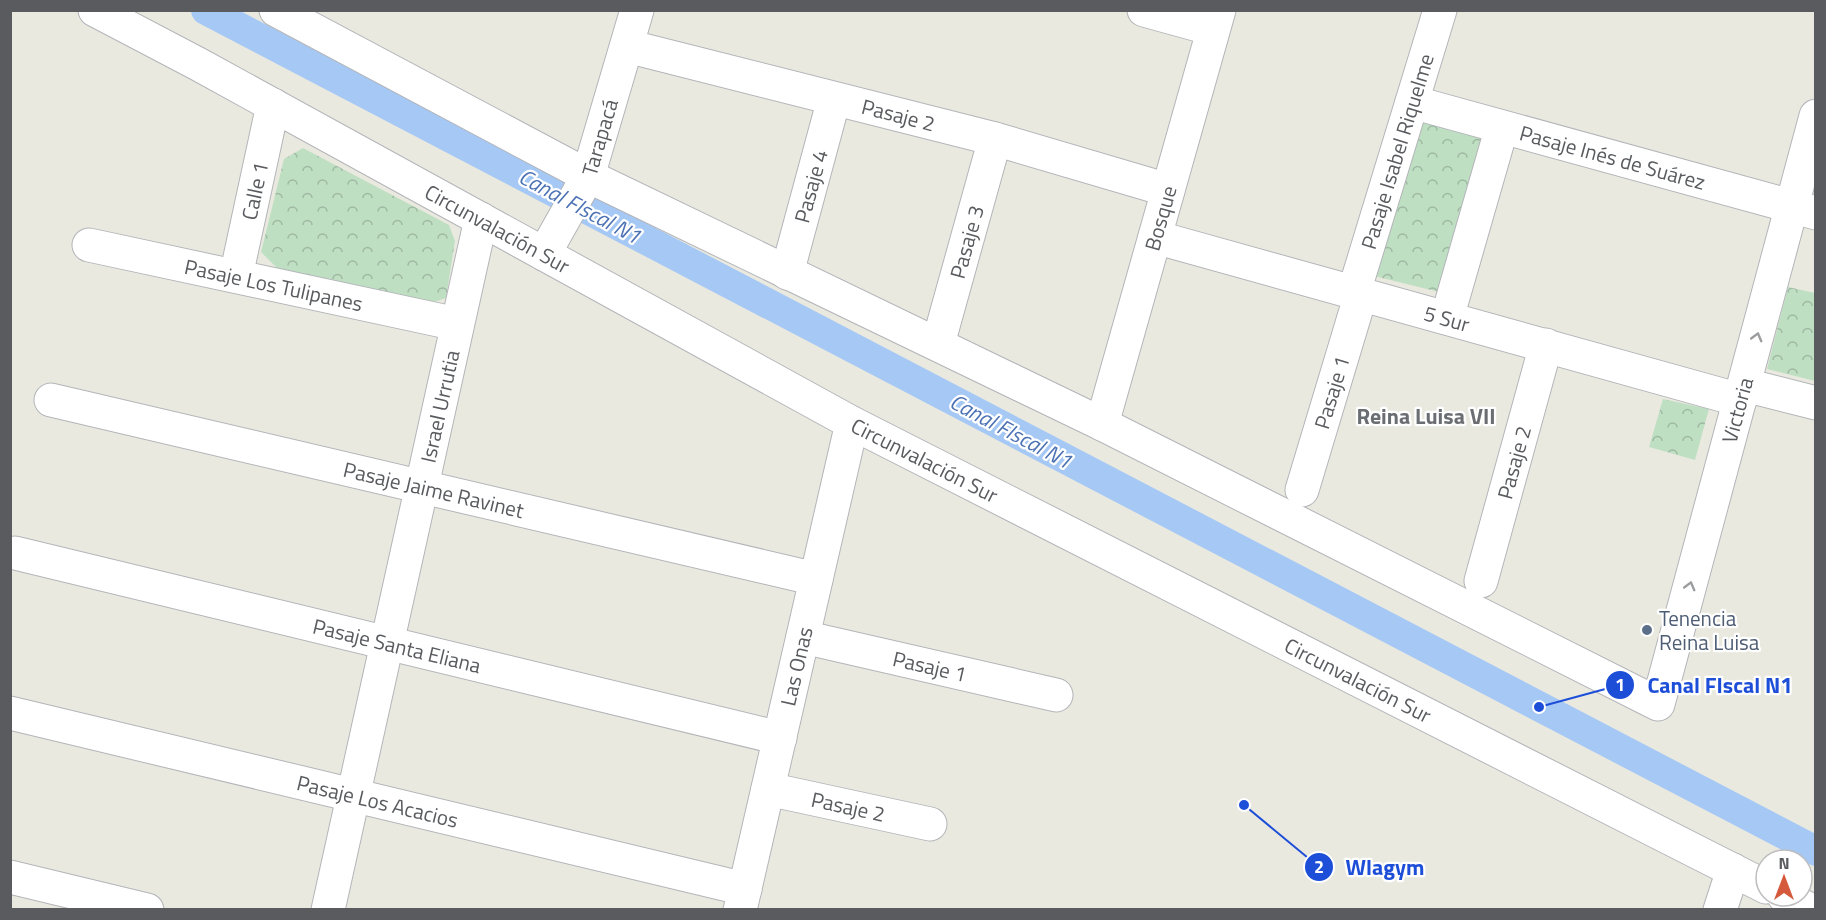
<svg xmlns="http://www.w3.org/2000/svg" width="1826" height="920" font-family="'Titillium Web',sans-serif">
<style>
.forest{fill:url(#forest-crowns)}
.lines{fill:none;stroke-linecap:round;stroke-linejoin:round}
.canal{stroke:#a5c8f5;stroke-width:30}
.minor-casing{stroke:#b3b5b9;stroke-width:35}
.minor{stroke:#fff;stroke-width:33}
.oneway{stroke:#9b9d9f}
.service-dot{fill:#5c6f8a;stroke:#fff;stroke-width:2}
.labels{text-anchor:middle;dominant-baseline:central;stroke-width:4.5;stroke-linejoin:round;paint-order:stroke}
.street-label{font-size:21px;fill:#595b5f;stroke:#fff}
.service-label{font-size:21px;fill:#4e5e75;stroke:#fff;text-anchor:start}
.water-label{font-size:22px;font-style:italic;fill:#4c72b4;stroke:#fff}
.neighbourhood-label{font-size:22px;font-weight:bold;fill:#6a6d71;stroke:#fff}
.leader{fill:none;stroke:#1d4ed8;stroke-width:2}
.callout-dot{fill:#1d4ed8;stroke:#fff;stroke-width:2}
.mark-label{font-size:18px;text-anchor:middle;font-weight:bold;fill:#fff}
.callout-label{font-size:22px;text-anchor:middle;font-weight:bold;fill:#1d4ed8;stroke:#fff;stroke-width:4.5;stroke-linejoin:round;paint-order:stroke}
</style>
<defs>
<pattern id="forest-crowns" width="20" height="18" patternUnits="userSpaceOnUse" patternTransform="scale(1.5)"><rect width="20" height="18" fill="#bfdfc3"/><path d="M2 6a3 3 0 1 1 6 0M12 15a3 3 0 1 1 6 0" fill="none" stroke="#9eb8a2"/></pattern>
</defs>
<rect width="100%" height="100%" fill="#eae9e0"/>
<!-- forest -->
<g class="forest">
<path d="M1420,117L1486,136L1439,292L1374,276Z"/>
<path d="M303,148L449,225L455,241L446,298L431,303L278,269L261,252L284,159Z"/>
<path d="M1788,287L1815,293V381L1767,369Z"/>
<path d="M1663,399L1709,409L1695,460L1649,447Z"/>
</g>
<g class="lines">
<!-- canal -->
<path class="canal" d="M206,10L1816,851"/>
<!-- minor casing -->
<g class="minor-casing">
<g id="minor">
<path id="s1" d="M95,10L198,64L852,423L1766,887"/>
<path id="s2" d="M276,10L588,176L1102,424L1658,704L1816,116"/>
<path d="M1144,10L1213,29"/>
<path id="s3" d="M627,46L995,139L1168,190"/>
<path id="s4" d="M1412,102L1816,213"/>
<path id="s5" d="M1155,237L1740,400"/>
<path id="s6" d="M89,245L457,324"/>
<path id="s7" d="M544,254L588,176L637,10"/>
<path id="s8" d="M787,273L834,99"/>
<path id="s9" d="M236,276L273,105"/>
<path id="s10" d="M1354,292L1440,10"/>
<path d="M1447,318L1502,127"/>
<path id="s11" d="M938,344L995,139"/>
<path d="M1745,385L1816,403"/>
<path id="s12" d="M51,400L816,579"/>
<path id="s13" d="M1102,424L1219,10"/>
<path id="s14" d="M1302,490L1361,294"/>
<path id="s15" d="M15,553L780,738"/>
<path id="s16" d="M1481,581L1546,345"/>
<path id="s17" d="M803,637L1056,695"/>
<path id="s18" d="M10,713L745,889"/>
<path id="s19" d="M768,789L930,824"/>
<path d="M10,877L147,910"/>
<path d="M1784,896L1810,910"/>
<path id="s20" d="M328,910L481,219"/>
<path id="s21" d="M740,910L852,423"/>
<path d="M1720,910L1733,870"/>
</g>
</g>
<!-- minor -->
<use href="#minor" class="minor"/>
</g>
<!-- one-way arrows -->
<defs><path id="oneway-chevron" d="M-2-3.5L2.5 0L-2 3.5" fill="none" stroke-width="1.6" stroke-linecap="round" stroke-linejoin="round" transform="scale(1.5)"/></defs>
<g class="oneway">
<use href="#oneway-chevron" transform="translate(1757 337) rotate(-75)"/>
<use href="#oneway-chevron" transform="translate(1690 586) rotate(-75)"/>
</g>
<!-- markers -->
<circle class="service-dot" cx="1647" cy="630" r="6"/>
<g class="labels">
<!-- street labels -->
<g class="street-label">
<text stroke="none"><textPath href="#s3" startOffset="280">Pasaje 2</textPath></text>
<text stroke="none"><textPath href="#s7" startOffset="130">Tarapacá</textPath></text>
<text stroke="none"><textPath href="#s10" startOffset="147">Pasaje Isabel Riquelme</textPath></text>
<text stroke="none"><textPath href="#s4" startOffset="208">Pasaje Inés de Suárez</textPath></text>
<text stroke="none"><textPath href="#s8" startOffset="90">Pasaje 4</textPath></text>
<text stroke="none"><textPath href="#s9" startOffset="87">Calle 1</textPath></text>
<text stroke="none"><textPath href="#s13" startOffset="214">Bosque</textPath></text>
<text stroke="none"><textPath href="#s1" startOffset="458">Circunvalación Sur</textPath></text>
<text stroke="none"><textPath href="#s11" startOffset="106">Pasaje 3</textPath></text>
<text stroke="none"><textPath href="#s6" startOffset="189">Pasaje Los Tulipanes</textPath></text>
<text stroke="none"><textPath href="#s5" startOffset="303">5 Sur</textPath></text>
<text stroke="none"><textPath href="#s14" startOffset="102">Pasaje 1</textPath></text>
<text stroke="none"><textPath href="#s20" startOffset="516">Israel Urrutia</textPath></text>
<text stroke="none"><textPath href="#s2" startOffset="1851">Victoria</textPath></text>
<text stroke="none"><textPath href="#s1" startOffset="944">Circunvalación Sur</textPath></text>
<text stroke="none"><textPath href="#s16" startOffset="123">Pasaje 2</textPath></text>
<text stroke="none"><textPath href="#s12" startOffset="393">Pasaje Jaime Ravinet</textPath></text>
<text stroke="none"><textPath href="#s15" startOffset="393">Pasaje Santa Eliana</textPath></text>
<text stroke="none"><textPath href="#s21" startOffset="250">Las Onas</textPath></text>
<text stroke="none"><textPath href="#s17" startOffset="130">Pasaje 1</textPath></text>
<text stroke="none"><textPath href="#s1" startOffset="1430">Circunvalación Sur</textPath></text>
<text stroke="none"><textPath href="#s18" startOffset="378">Pasaje Los Acacios</textPath></text>
<text stroke="none"><textPath href="#s19" startOffset="82">Pasaje 2</textPath></text>
</g>
<!-- service labels -->
<g class="service-label">
<text x="1659" y="618">Tenencia<tspan x="1659" dy="24">Reina Luisa</tspan></text>
</g>
<!-- water labels -->
<g class="water-label">
<text transform="translate(580 206) rotate(28)">Canal FIscal N1</text>
<text transform="translate(1011 431) rotate(28)">Canal FIscal N1</text>
</g>
<!-- neighbourhood labels -->
<g class="neighbourhood-label">
<text x="1426" y="416">Reina Luisa VII</text>
</g>
</g>
<!-- callouts -->
<path class="leader" d="M1539 707L1620 685M1244 805L1319 867"/>
<g class="callout-dot">
<circle cx="1539" cy="707" r="6"/>
<circle cx="1244" cy="805" r="6"/>
<circle cx="1620" cy="685" r="15"/>
<circle cx="1319" cy="867" r="15"/>
</g>
<g class="mark-label">
<text x="1620" y="691">1</text>
<text x="1319" y="873">2</text>
</g>
<g class="callout-label">
<text x="1720" y="693">Canal FIscal N1</text>
<text x="1385" y="875">Wlagym</text>
</g>
<!-- border -->
<rect width="1826" height="920" fill="none" stroke="#595b5f" stroke-width="24"/>
<!-- north arrow -->
<g transform="translate(1784 878)"><circle r="28" fill="#ffffff" stroke="#bdbdbf" stroke-width="1.5"/>
<path d="M0-4.5L10 22L0 15L-10 22Z" fill="#d55a3b"/>
<text y="-9" font-size="16" font-weight="bold" text-anchor="middle" fill="#595b5f">N</text>
</g>
</svg>
